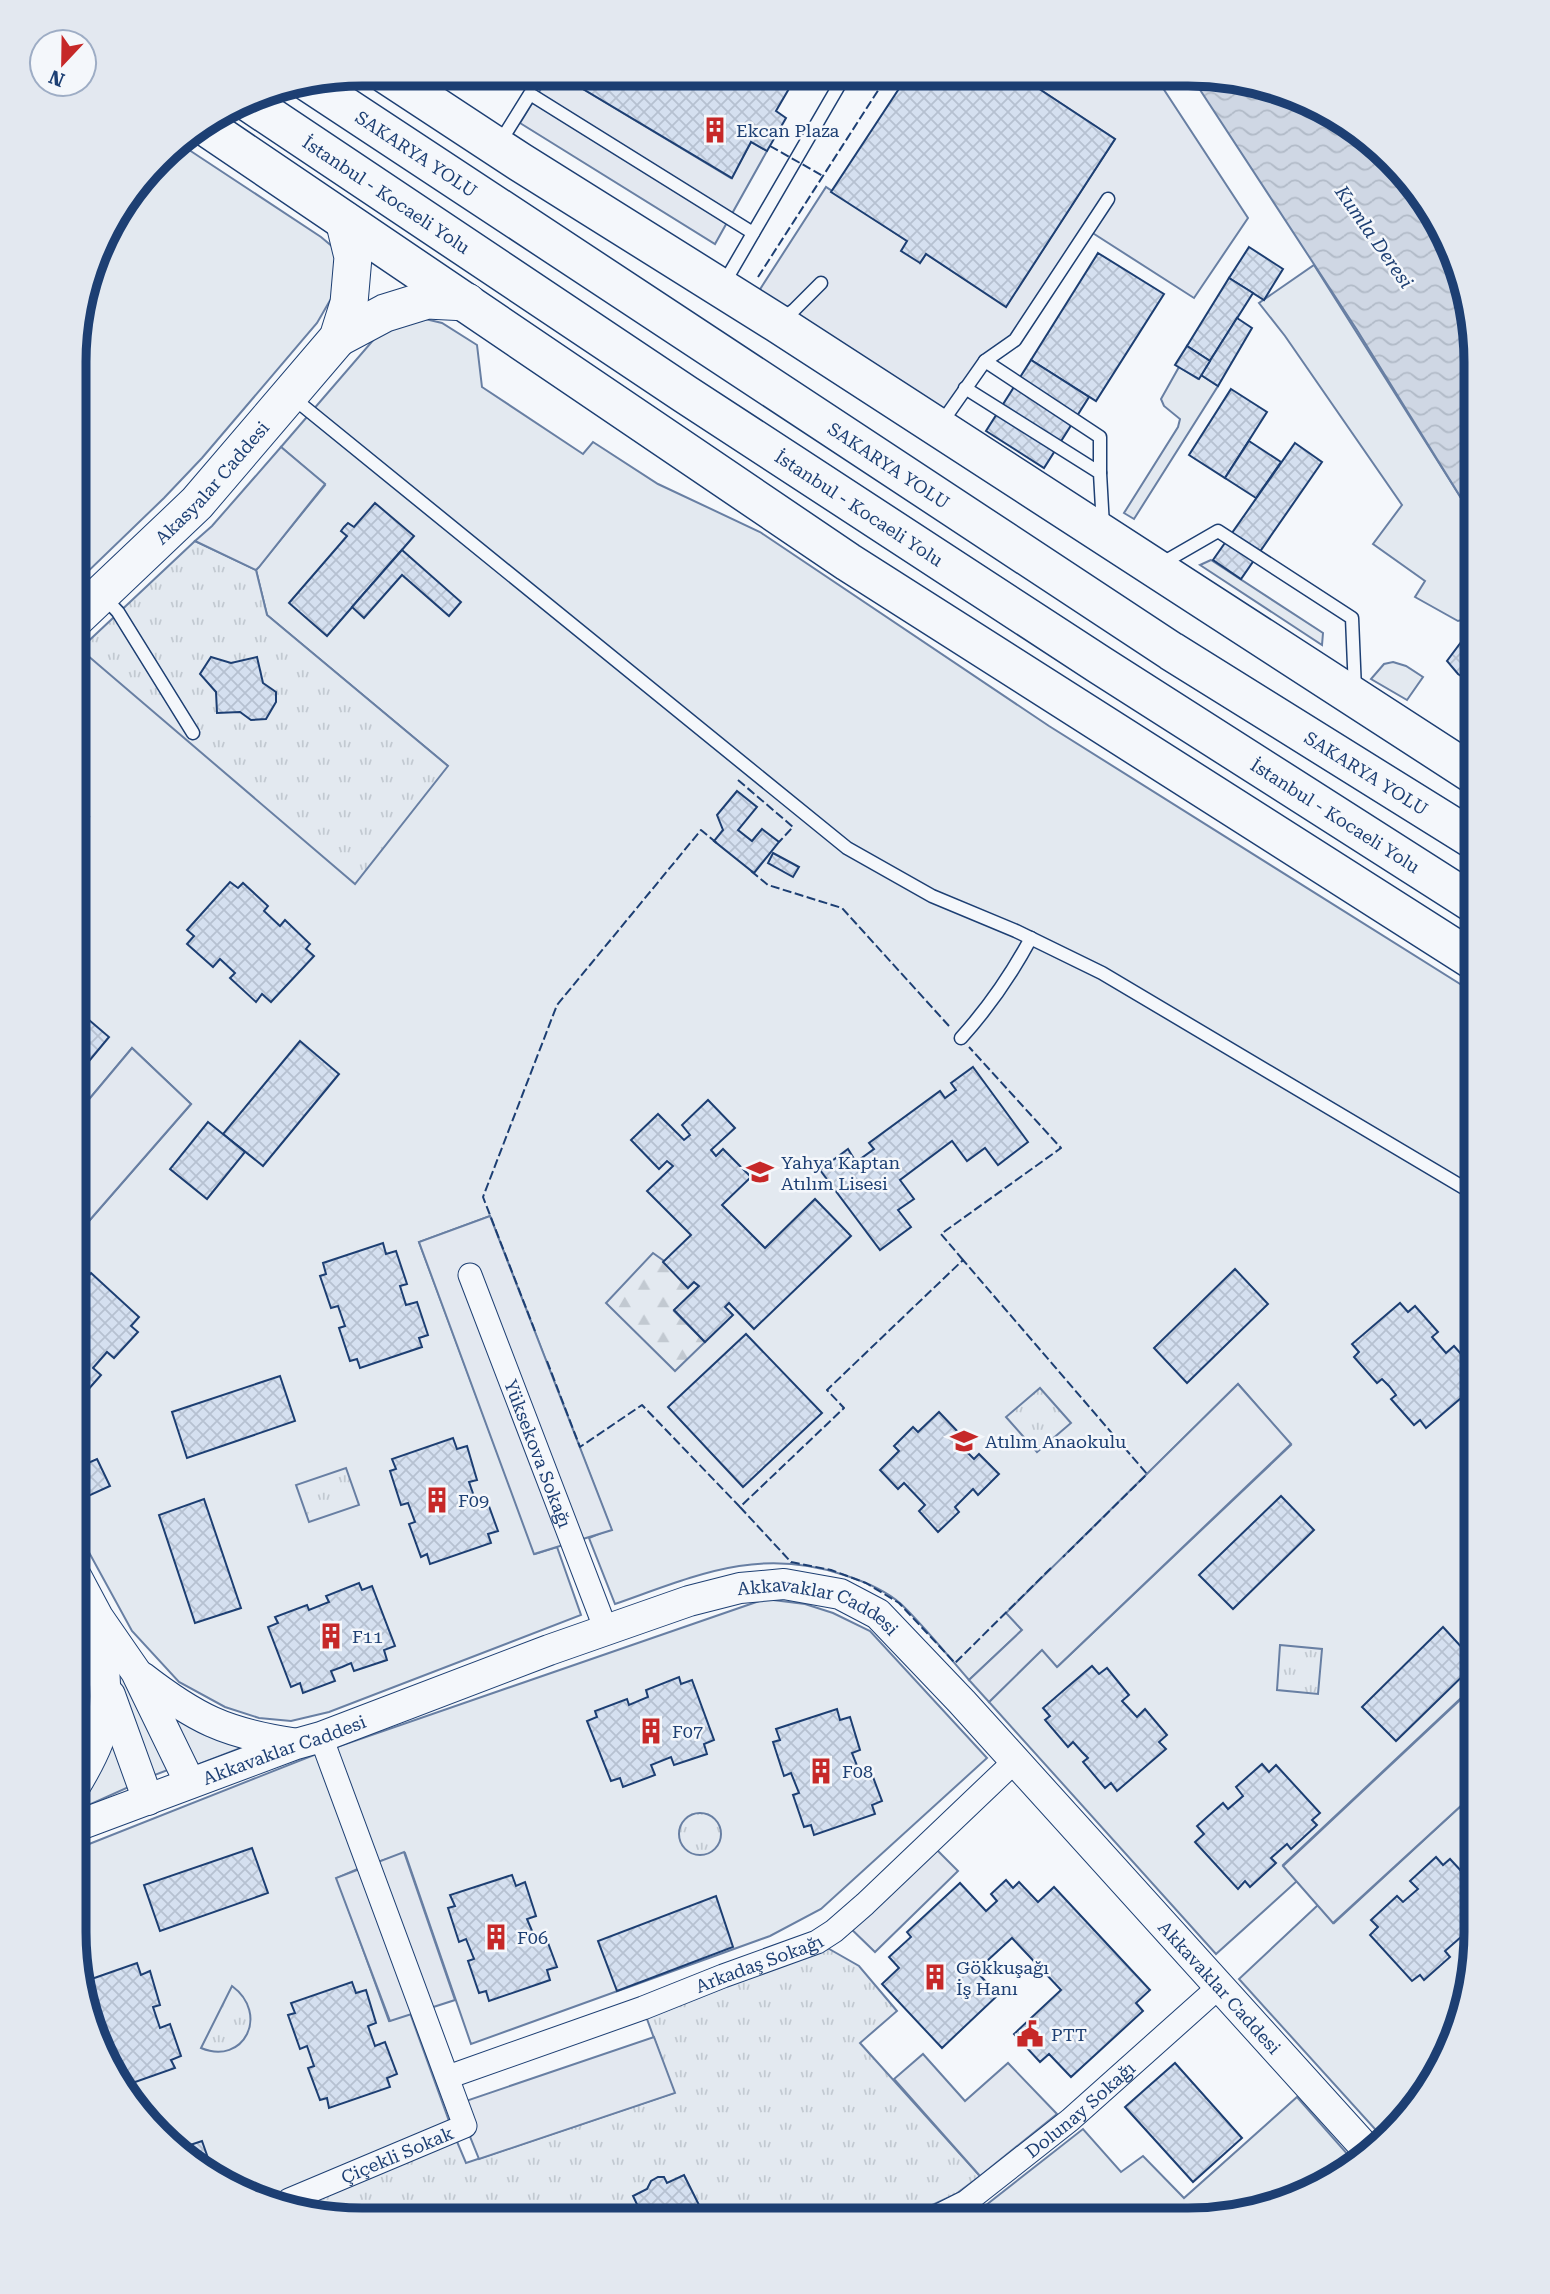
<svg xmlns="http://www.w3.org/2000/svg" width="1550" height="2294" font-family="'Roboto Serif',serif">
<style>
.grass{fill:#e3e9f0;stroke:#687fa3;stroke-width:2}
.forest{fill:url(#forest-firs);stroke:#687fa3;stroke-width:2}
.park{fill:url(#park-tufts);stroke:#687fa3;stroke-width:2}
.parking{fill:#e3e8f0;stroke:#687fa3;stroke-width:2}
.water{fill:url(#water-waves);stroke:#687fa3;stroke-width:2}
.building{fill:url(#building-cross-hatch);stroke:#1d3f73;stroke-width:2}
.lines{fill:none;stroke-linecap:round;stroke-linejoin:round}
.service-casing{stroke:#1d3f73;stroke-width:15}
.minor-casing{stroke:#1d3f73;stroke-width:25}
.tertiary-casing{stroke:#1d3f73;stroke-width:32}
.primary-casing{stroke:#1d3f73;stroke-width:39}
.trunk-casing{stroke:#1d3f73;stroke-width:41}
.service{stroke:#f4f7fb;stroke-width:12}
.minor{stroke:#f4f7fb;stroke-width:23}
.tertiary{stroke:#f4f7fb;stroke-width:30}
.primary{stroke:#f4f7fb;stroke-width:37}
.trunk{stroke:#f4f7fb;stroke-width:38}
.fence{stroke:#1d3f73;stroke-width:2;stroke-dasharray:9 3.5;stroke-linecap:butt}
.labels{text-anchor:middle;dominant-baseline:central;stroke-width:5;stroke-linejoin:round;paint-order:stroke}
.poi-label{font-size:18px;fill:#1d3f73;stroke:#f4f7fb;text-anchor:start}
.street-label{font-size:18px;fill:#1d3f73;stroke:#f4f7fb}
.water-label{font-size:19px;font-style:italic;fill:#1d3f73;stroke:#f4f7fb}
.rim{fill:none;stroke:#1d3f73;stroke-width:9}
</style>
<defs>
<pattern id="forest-firs" width="22" height="20" patternUnits="userSpaceOnUse" patternTransform="scale(1.75)"><rect width="22" height="20" fill="#e3e9f0"/><path d="M5 1l3.5 6h-7zM16 11l3.5 6h-7z" fill="#c2c9d1"/></pattern>
<pattern id="park-tufts" width="24" height="20" patternUnits="userSpaceOnUse" patternTransform="scale(1.75)"><rect width="24" height="20" fill="#e3e9f0"/><path d="M3 7l-1-3M5 7V3M7 7l1-3M15 17l-1-3M17 17v-4M19 17l1-3" fill="none" stroke="#c2c9d1"/></pattern>
<pattern id="water-waves" width="16" height="10" patternUnits="userSpaceOnUse" patternTransform="scale(1.75)"><rect width="16" height="10" fill="#cfd7e4"/><path d="M0 5q4-4 8 0t8 0" fill="none" stroke="#b1bac7"/></pattern>
<pattern id="building-cross-hatch" width="8" height="8" patternUnits="userSpaceOnUse" patternTransform="scale(1.75)"><rect width="8" height="8" fill="#d5e0f0"/><path d="M0 0l8 8M0 8l8-8" fill="none" stroke="#b6c1d1"/></pattern>
</defs>
<rect width="100%" height="100%" fill="#f4f7fb"/>
<!-- grass -->
<g class="grass">
<path d="M177,142L321,237L334,248L342,261L332,297L317,323L202,458L164,498L76,583V323L112,218L172,145Z"/>
<path d="M1314,265L1463,501L1476,514V614L1475,616L1458,621L1415,597L1425,581L1373,544L1402,505L1285,336L1259,303Z"/>
<path d="M413,316L442,323L477,345L482,387L583,454L593,442L658,484L760,532L1049,726L1476,994V1684L1283,1865L1297,1881L1216,1954L989,1702L1042,1649L1058,1666L1291,1445L1238,1384L1007,1613L1022,1630L969,1680C947,1655 925,1627 901,1604C885,1590 863,1581 844,1575C758,1546 695,1576 615,1604L589,1538L611,1529L490,1216L419,1242L535,1554L557,1547L581,1615L329,1712L291,1721L259,1718L225,1707L179,1682L132,1631L74,1525L75,1237L191,1104L132,1048L75,1116L76,654L80,649L448,766L267,615L256,570L325,485L281,447L375,338Z"/>
<path d="M1179,367L1198,379L1201,375L1218,386L1134,519L1124,513L1178,427L1180,419L1164,406L1161,399Z"/>
<path d="M1211,560L1323,633L1322,645L1200,565Z"/>
<path d="M1393,662L1406,666L1423,677L1407,700L1371,679L1384,664Z"/>
<path d="M765,1599L805,1604L833,1613L870,1631L987,1758L821,1909L770,1936L471,2044L405,1853L378,1862L334,1748Z"/>
<path d="M74,1629L88,1715L74,1763Z"/>
<path d="M116,1664L173,1768L147,1778L120,1698Z"/>
<path d="M167,1713L246,1746L194,1766Z"/>
<path d="M112,1731L131,1786L80,1809L96,1778Z"/>
<path d="M319,1753L360,1868L337,1878L389,2021L410,2013L453,2132L277,2205L252,2199L186,2161L133,2108L96,2043L74,1933V1850Z"/>
<path d="M1476,1792V1952L1461,2025L1428,2093L1384,2139L1239,1979L1318,1905L1334,1923Z"/>
<path d="M1297,2097L1357,2165L1299,2198L1189,2220H967L1083,2129L1121,2172L1143,2156L1184,2198Z"/>
</g>
<!-- forest -->
<path class="forest" d="M653,1253L699,1286L674,1311L705,1342L675,1371L606,1303Z"/>
<!-- park -->
<g class="park">
<path d="M195,541L256,570L267,615L448,766L355,884L80,649Z"/>
<path d="M1040,1388L1071,1423L1037,1452L1006,1417Z"/>
<path d="M346,1468L359,1505L309,1522L296,1485Z"/>
<path d="M1280,1645L1322,1649L1318,1694L1277,1690Z"/>
<circle cx="700" cy="1834" r="21"/>
<path d="M817,1942L859,1966L897,2011L860,2043L980,2176L956,2194L900,2220L324,2218L306,2213L299,2195L453,2132L466,2163L674,2093L643,2008Z"/>
<path d="M232,1986C270,2014 244,2066 201,2048Z"/>
</g>
<!-- parking -->
<g class="parking">
<path d="M550,74H558L731,178L751,142L767,151L715,244L520,123Z"/>
<path d="M1018,75L1155,76L1248,218L1194,298L1088,230L1015,340L1000,349L944,420L755,297L826,187L907,241L920,263L926,254L1006,306L1115,139Z"/>
<path d="M281,447L325,484L259,567L256,570L195,541L212,526Z"/>
<path d="M132,1048L191,1104L75,1237V1116Z"/>
<path d="M490,1216L612,1530L534,1554L419,1242Z"/>
<path d="M1238,1384L1291,1444L1057,1667L1042,1650L989,1702L969,1680L1022,1630L1006,1613Z"/>
<path d="M1476,1685V1792L1333,1923L1283,1866Z"/>
<path d="M929,1842L958,1871L875,1952L844,1922Z"/>
<path d="M404,1852L455,2000L390,2021L336,1878Z"/>
<path d="M654,2037L675,2093L479,2159L457,2104Z"/>
<path d="M923,2054L965,2101L1008,2063L1057,2114L980,2176L894,2079Z"/>
</g>
<!-- water -->
<path class="water" d="M1191,76H1227L1298,95L1364,133L1417,186L1454,251L1476,361V514L1463,501L1357,330Z"/>
<!-- building -->
<g class="building">
<path d="M558,74L797,75L776,111L786,118L767,151L751,142L732,178Z"/>
<path d="M908,75H1018L1115,139L1006,307L926,254L920,263L901,251L907,241L831,192Z"/>
<path d="M1249,247L1283,269L1264,300L1229,278Z"/>
<path d="M1098,253L1164,294L1096,401L1031,360Z"/>
<path d="M1229,278L1253,293L1210,361L1187,346Z"/>
<path d="M1237,318L1252,328L1218,386L1201,375Z"/>
<path d="M1187,346L1210,361L1199,379L1175,365Z"/>
<path d="M1031,360L1089,397L1044,468L986,431Z"/>
<path d="M1231,389L1267,412L1225,478L1189,455Z"/>
<path d="M1249,441L1281,462L1256,498L1225,478Z"/>
<path d="M1295,443L1322,462L1241,579L1213,560Z"/>
<path d="M375,503L414,536L327,636L289,603L347,536L341,531L344,527L348,523L354,527Z"/>
<path d="M402,550L461,602L449,616L402,575L364,618L352,607Z"/>
<path d="M1473,626L1476,628V686L1458,674L1447,661Z"/>
<path d="M211,657L231,663L257,657L263,683L276,692V702L266,719L251,720L240,712L217,713L216,692L200,674Z"/>
<path d="M737,791L757,807L738,830L752,841L762,829L779,842L754,873L714,841L723,830L717,815Z"/>
<path d="M75,806L89,817L75,834Z"/>
<path d="M773,853L799,867L793,877L768,863Z"/>
<path d="M230,882L238,888L243,883L268,906L264,911L280,926L285,920L310,944L306,949L314,956L271,1002L262,994L256,1002L230,978L235,973L220,959L213,967L187,944L194,936L187,930Z"/>
<path d="M75,1008L109,1037L75,1078Z"/>
<path d="M300,1041L339,1074L263,1166L223,1134Z"/>
<path d="M973,1067L1028,1142L998,1165L985,1148L967,1161L952,1141L900,1180L914,1199L898,1210L911,1227L880,1250L820,1170L848,1149L856,1162L874,1149L869,1143L940,1091L945,1098L956,1090L951,1083Z"/>
<path d="M708,1100L735,1128L711,1150L716,1156L723,1149L751,1177L722,1205L765,1248L815,1199L851,1236L754,1329L729,1303L725,1307L733,1315L705,1342L674,1310L699,1286L694,1282L688,1288L663,1262L691,1235L647,1191L673,1166L667,1161L659,1169L631,1140L658,1114L684,1140L690,1135L682,1125Z"/>
<path d="M208,1122L245,1152L207,1199L170,1169Z"/>
<path d="M383,1243L386,1254L396,1251L407,1284L400,1286L406,1305L417,1302L428,1335L419,1338L422,1347L360,1368L357,1359L350,1361L339,1328L345,1326L338,1306L331,1308L320,1276L326,1274L323,1263Z"/>
<path d="M1235,1269L1268,1304L1187,1383L1154,1348Z"/>
<path d="M91,1273L139,1317L131,1326L138,1332L114,1358L107,1352L93,1368L101,1375L79,1400L74,1396L75,1281L79,1277L84,1282Z"/>
<path d="M1400,1303L1408,1312L1415,1306L1438,1332L1432,1337L1446,1353L1454,1346L1476,1371L1469,1378L1475,1386L1426,1428L1420,1420L1414,1425L1391,1399L1396,1395L1389,1386L1382,1379L1377,1383L1354,1357L1359,1352L1352,1344Z"/>
<path d="M746,1334L822,1413L743,1487L668,1407Z"/>
<path d="M280,1376L295,1421L187,1458L172,1412Z"/>
<path d="M939,1412L958,1432L952,1437L974,1459L979,1454L999,1474L978,1495L973,1489L955,1507L959,1512L938,1532L919,1511L925,1505L904,1483L898,1489L880,1470L899,1451L894,1446L913,1427L918,1432Z"/>
<path d="M453,1438L457,1449L467,1446L477,1480L469,1482L476,1502L486,1498L498,1531L488,1534L491,1543L430,1564L427,1554L421,1557L409,1524L415,1522L408,1503L401,1505L390,1471L396,1469L392,1459Z"/>
<path d="M97,1459L110,1486L86,1497L74,1469Z"/>
<path d="M1281,1496L1314,1530L1233,1609L1199,1575Z"/>
<path d="M204,1499L241,1608L195,1623L159,1515Z"/>
<path d="M359,1583L362,1590L372,1586L395,1646L384,1650L387,1660L354,1671L351,1663L342,1667L331,1671L335,1681L303,1693L300,1683L291,1687L268,1627L278,1623L275,1617L307,1605L309,1610L329,1602L326,1596Z"/>
<path d="M1443,1627L1476,1663L1396,1741L1362,1707Z"/>
<path d="M1092,1666L1099,1674L1107,1668L1129,1695L1122,1701L1137,1717L1145,1709L1167,1735L1159,1742L1166,1749L1117,1791L1111,1783L1105,1788L1083,1762L1088,1758L1082,1752L1073,1742L1068,1747L1045,1720L1050,1716L1043,1708Z"/>
<path d="M679,1677L681,1684L692,1680L714,1740L704,1744L707,1754L674,1765L671,1757L651,1765L655,1775L623,1787L620,1778L611,1781L587,1721L597,1717L595,1711L627,1699L629,1705L648,1697L646,1690Z"/>
<path d="M837,1709L840,1720L850,1717L860,1750L852,1753L860,1773L870,1769L882,1801L872,1805L875,1814L814,1835L811,1825L804,1827L793,1795L799,1793L791,1773L784,1776L773,1742L780,1740L776,1729Z"/>
<path d="M1262,1764L1269,1772L1276,1765L1320,1813L1312,1820L1317,1825L1291,1849L1287,1844L1271,1858L1276,1863L1250,1887L1245,1881L1238,1889L1195,1842L1204,1834L1197,1826L1223,1803L1228,1809L1243,1796L1236,1787Z"/>
<path d="M252,1848L268,1893L160,1931L144,1885Z"/>
<path d="M1436,1857L1443,1865L1450,1859L1476,1887V1932L1465,1942L1461,1937L1445,1951L1450,1957L1424,1980L1420,1975L1412,1981L1370,1935L1378,1927L1371,1920L1397,1896L1403,1902L1418,1889L1410,1881Z"/>
<path d="M512,1875L516,1886L525,1882L536,1916L527,1919L535,1938L545,1935L557,1967L547,1970L550,1980L489,2001L486,1991L479,1993L468,1961L474,1959L466,1939L459,1942L448,1908L455,1906L450,1895Z"/>
<path d="M1006,1880L1013,1888L1019,1882L1038,1902L1054,1887L1150,1990L1136,2003L1143,2011L1071,2077L1049,2054L1040,2062L1014,2034L1061,1990L1012,1938L976,1971L998,1995L942,2048L882,1984L899,1968L889,1957L911,1937L907,1932L960,1883L986,1911L997,1901L991,1894Z"/>
<path d="M716,1896L733,1947L617,1991L598,1941Z"/>
<path d="M137,1963L141,1975L150,1971L160,2005L153,2007L160,2028L170,2024L181,2056L171,2060L175,2068L121,2087L98,2048L83,1982Z"/>
<path d="M352,1982L356,1993L366,1990L376,2023L368,2026L375,2046L385,2042L397,2074L387,2078L390,2087L329,2108L327,2098L320,2100L308,2068L314,2066L307,2046L300,2049L288,2015L295,2013L291,2003Z"/>
<path d="M1175,2063L1242,2138L1193,2182L1125,2107Z"/>
<path d="M202,2141L215,2178L186,2161L175,2150Z"/>
<path d="M684,2175L706,2219H644L633,2196L647,2189L651,2181L658,2177H664L667,2183Z"/>
<path d="M1044,2206L1058,2220H1030Z"/>
</g>
<g class="lines">
<!-- service casing -->
<g class="service-casing">
<g id="service">
<path d="M499,144L530,94L753,233"/>
<path d="M723,285L845,75"/>
<path d="M780,321L794,310L821,283"/>
<path d="M985,361L1100,437V473"/>
<path d="M965,388L1100,473L1103,526"/>
<path d="M292,397L847,848L932,896L1016,931L1102,973L1476,1195"/>
<path d="M940,425L985,361L1015,340L1108,199"/>
<path d="M1159,565L1218,531L1352,618L1355,690"/>
<path d="M103,596L118,612L193,733"/>
<path d="M961,1038C989,1007 1011,975 1031,938"/>
</g>
</g>
<!-- minor casing -->
<g class="minor-casing">
<g id="minor">
<path id="s1" d="M470,1275L606,1630"/>
<path id="s2" d="M448,2077L643,2008L723,1976L817,1942L834,1931L865,1904L1015,1761"/>
<path id="s3" d="M293,2210L289,2200L465,2126L321,1737"/>
<path id="s4" d="M930,2220L966,2202L1070,2120L1220,1986"/>
</g>
</g>
<!-- tertiary casing -->
<g class="tertiary-casing">
<g id="tertiary">
<path d="M74,1572L98,1617L136,1672L190,1783"/>
<path d="M142,1677C195,1718 225,1733 292,1743"/>
<path d="M110,1695L148,1800"/>
<path d="M74,1788C85,1770 102,1740 104,1719C108,1686 102,1653 98,1621"/>
<path id="s5" d="M74,1827L296,1744L321,1737L549,1650L689,1601L740,1588L784,1584L840,1594L878,1614L962,1702L1371,2154"/>
</g>
</g>
<!-- primary casing -->
<g class="primary-casing">
<g id="primary">
<path d="M338,338L385,313L427,300L467,302"/>
<path id="s6" d="M76,618L197,503L338,338L349,303L353,257L344,220"/>
</g>
</g>
<!-- trunk casing -->
<g class="trunk-casing">
<g id="trunk">
<path d="M386,74L520,162L777,323L1476,776"/>
<path id="s7" d="M308,82L1171,651L1476,841"/>
<path id="s8" d="M247,101L685,394L1100,665L1476,905"/>
<path d="M205,126L848,562L1476,962"/>
</g>
</g>
<!-- service -->
<use href="#service" class="service"/>
<!-- minor -->
<use href="#minor" class="minor"/>
<!-- tertiary -->
<use href="#tertiary" class="tertiary"/>
<!-- primary -->
<use href="#primary" class="primary"/>
<!-- trunk -->
<use href="#trunk" class="trunk"/>
<!-- fence -->
<g class="fence">
<path d="M519,82L524,74"/>
<path d="M770,146L823,176"/>
<path d="M758,277L888,75"/>
<path d="M738,780L793,827L779,842"/>
<path d="M751,871L768,885L842,908L949,1026"/>
<path d="M963,1260L941,1234L1061,1148L969,1047"/>
<path d="M535,1331L483,1197L557,1005L701,830L718,844"/>
<path d="M547,1361L580,1447L642,1405L740,1507"/>
<path d="M1051,1568L955,1663L899,1603L866,1583L831,1570L791,1562L740,1507L844,1408L827,1390L963,1260L1147,1474L1063,1557"/>
</g>
</g>
<!-- icons -->
<defs>
<g id="building-bare" transform="scale(2.1)"><path d="M-4-6H4V6H1V3H-1V6H-4ZM-2.5-4.3h1.7v1.8h-1.7ZM.8-4.3h1.7v1.8H.8ZM-2.5-1h1.7V.8h-1.7ZM.8-1h1.7V.8H.8Z" fill="#c62828" stroke="#f4f7fb" stroke-width="2.5" paint-order="stroke"/></g>
<g id="school-bare" transform="scale(2.1)"><path d="M0-5L7-2L0 1L-7-2ZM-4 1L0 2.5L4 1V4Q0 6-4 4Z" fill="#c62828" stroke="#f4f7fb" stroke-width="2.5" paint-order="stroke"/></g>
<g id="civic-bare" transform="scale(2.1)"><path d="M-.6-6.5H3V-4.5H.6V-3L4-1V1h2V6H-6V1h2V-1L-.6-3ZM-1.2 2.5V6h2.4V2.5Z" fill="#c62828" stroke="#f4f7fb" stroke-width="2.5" paint-order="stroke"/></g>
</defs>
<g fill-rule="evenodd">
<use href="#building-bare" x="715" y="130"/>
<use href="#school-bare" x="760" y="1172"/>
<use href="#school-bare" x="964" y="1441"/>
<use href="#building-bare" x="437" y="1500"/>
<use href="#building-bare" x="331" y="1636"/>
<use href="#building-bare" x="651" y="1731"/>
<use href="#building-bare" x="821" y="1771"/>
<use href="#building-bare" x="496" y="1937"/>
<use href="#building-bare" x="935" y="1977"/>
<use href="#civic-bare" x="1030" y="2034"/>
</g>
<g class="labels">
<!-- poi labels -->
<g class="poi-label">
<text x="736" y="130">Ekcan Plaza</text>
<text x="781" y="1162">Yahya Kaptan<tspan x="781" dy="21">Atılım Lisesi</tspan></text>
<text x="985" y="1441">Atılım Anaokulu</text>
<text x="458" y="1500">F09</text>
<text x="352" y="1636">F11</text>
<text x="672" y="1731">F07</text>
<text x="842" y="1771">F08</text>
<text x="517" y="1937">F06</text>
<text x="956" y="1967">Gökkuşağı<tspan x="956" dy="21">İş Hanı</tspan></text>
<text x="1051" y="2034">PTT</text>
</g>
<!-- street labels -->
<g class="street-label">
<text stroke="none"><textPath href="#s7" startOffset="130">SAKARYA YOLU</textPath></text>
<text stroke="none"><textPath href="#s8" startOffset="168">İstanbul - Kocaeli Yolu</textPath></text>
<text stroke="none"><textPath href="#s7" startOffset="696">SAKARYA YOLU</textPath></text>
<text stroke="none"><textPath href="#s6" startOffset="192">Akasyalar Caddesi</textPath></text>
<text stroke="none"><textPath href="#s8" startOffset="735">İstanbul - Kocaeli Yolu</textPath></text>
<text stroke="none"><textPath href="#s7" startOffset="1264">SAKARYA YOLU</textPath></text>
<text stroke="none"><textPath href="#s8" startOffset="1302">İstanbul - Kocaeli Yolu</textPath></text>
<text stroke="none"><textPath href="#s1" startOffset="191">Yüksekova Sokağı</textPath></text>
<text stroke="none"><textPath href="#s5" startOffset="791">Akkavaklar Caddesi</textPath></text>
<text stroke="none"><textPath href="#s5" startOffset="224">Akkavaklar Caddesi</textPath></text>
<text stroke="none"><textPath href="#s2" startOffset="331">Arkadaş Sokağı</textPath></text>
<text stroke="none"><textPath href="#s5" startOffset="1358">Akkavaklar Caddesi</textPath></text>
<text stroke="none"><textPath href="#s4" startOffset="187">Dolunay Sokağı</textPath></text>
<text stroke="none"><textPath href="#s3" startOffset="128">Çiçekli Sokak</textPath></text>
</g>
<!-- water labels -->
<g class="water-label">
<text transform="translate(1374 237) rotate(55)">Kumla Deresi</text>
</g>
</g>
<!-- crop -->
<path d="M0 0H1550V2294H0ZM362 86H1188A276 276 0 0 1 1464 362V1932A276 276 0 0 1 1188 2208H362A276 276 0 0 1 86 1932V362A276 276 0 0 1 362 86Z" fill="#e3e8f0" fill-rule="evenodd"/>
<path class="rim" d="M362 86H1188A276 276 0 0 1 1464 362V1932A276 276 0 0 1 1188 2208H362A276 276 0 0 1 86 1932V362A276 276 0 0 1 362 86Z"/>
<!-- north arrow -->
<g transform="translate(63 63) rotate(202)"><circle r="33" fill="#f4f7fb" stroke="#9eadc5" stroke-width="2"/>
<path d="M0-5L12 26L0 18L-12 26Z" fill="#c62828"/>
<text y="-10" font-size="19" font-weight="bold" text-anchor="middle" fill="#1d3f73">N</text>
</g>
</svg>
